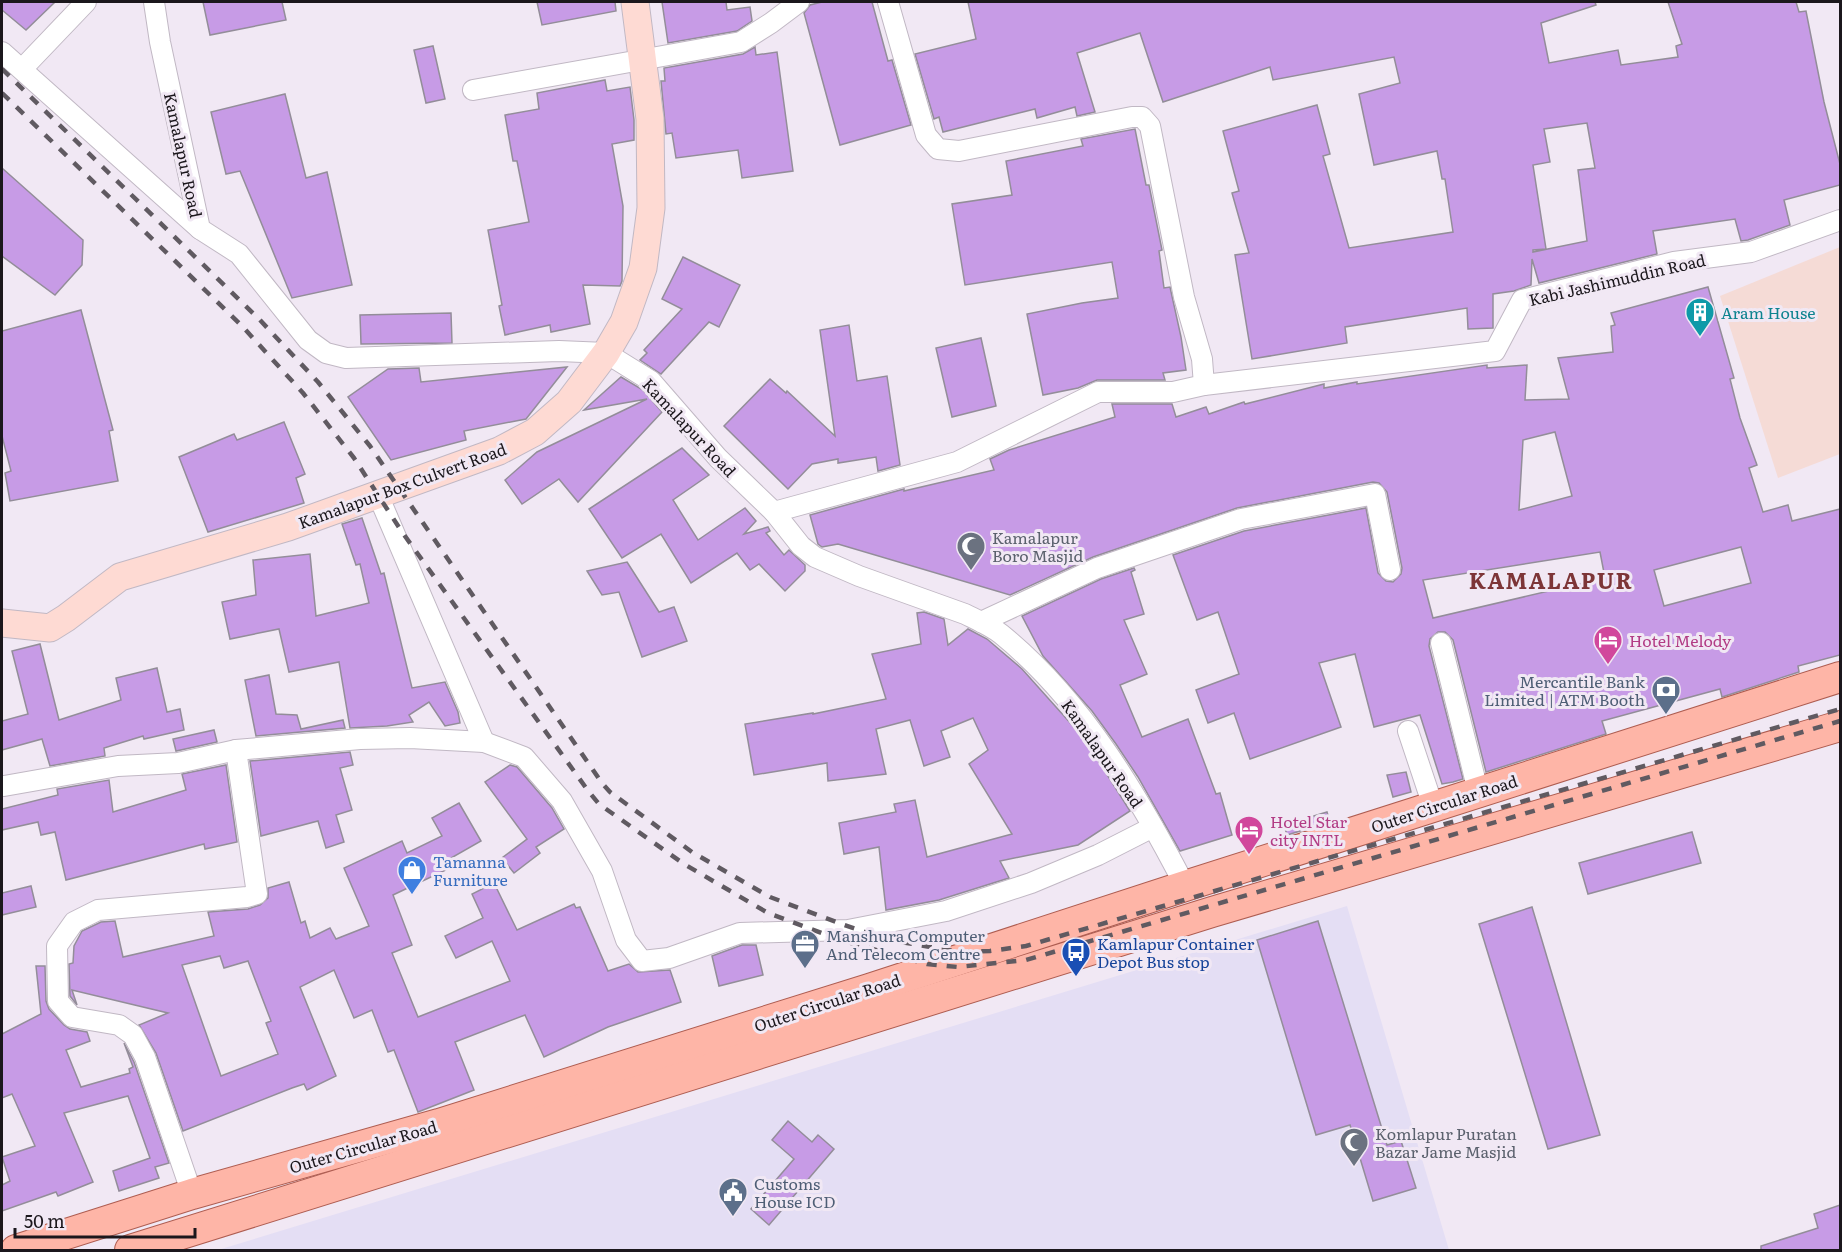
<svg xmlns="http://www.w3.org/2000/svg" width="1842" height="1252" font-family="Literata,serif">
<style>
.commercial{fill:#e4def4}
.industrial{fill:#f5dbd6}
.building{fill:#c79be6;stroke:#938d99;stroke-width:1.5;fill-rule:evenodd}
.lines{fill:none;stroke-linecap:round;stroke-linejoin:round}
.street-casing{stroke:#c1b8c4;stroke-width:22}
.secondary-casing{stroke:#c1b8c4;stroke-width:29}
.primary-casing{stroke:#ae5d51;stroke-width:32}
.street{stroke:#fff;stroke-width:20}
.secondary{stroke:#fedad3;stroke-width:27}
.primary{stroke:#feb5a7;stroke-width:30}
.rail{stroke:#605a61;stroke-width:4.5;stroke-dasharray:10 10;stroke-linecap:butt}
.labels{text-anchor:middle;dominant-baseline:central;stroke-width:6;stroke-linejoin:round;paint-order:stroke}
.street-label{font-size:16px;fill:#1b171c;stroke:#f1e8f4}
.culture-label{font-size:16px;fill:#0d838f;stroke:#f1e8f4;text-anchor:start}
.worship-label{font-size:16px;fill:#5b616d;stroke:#f1e8f4;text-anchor:start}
.hotel-label{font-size:16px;fill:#b23c85;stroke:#f1e8f4;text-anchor:start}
.service-label{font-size:16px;fill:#4e5e75;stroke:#f1e8f4;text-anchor:start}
.shop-label{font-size:16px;fill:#366cbe;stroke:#f1e8f4;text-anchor:start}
.transit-label{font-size:16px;fill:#164399;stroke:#f1e8f4;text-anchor:start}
.district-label{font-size:22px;font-weight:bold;letter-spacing:1.5px;fill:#7d3537;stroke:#f1e8f4}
</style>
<rect width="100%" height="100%" fill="#f1e8f4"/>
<!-- commercial -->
<path class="commercial" d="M1347,906L1449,1250H218Z"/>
<!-- industrial -->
<path class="industrial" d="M1840,247V454L1778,478L1720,296Z"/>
<!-- building -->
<g class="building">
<path d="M2,2H55L26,30L2,10Z"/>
<path d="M203,2H282L286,20L210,35Z"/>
<path d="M537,2H615L616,11L542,25Z"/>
<path d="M662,2H726L727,10L750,7L752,21L737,31L668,43Z"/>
<path d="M822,2H872L888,61L892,60L911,125L840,145L804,13L810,5Z"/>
<path d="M968,2H1595L1596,5L1541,23L1549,63L1618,50L1621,65L1678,57L1676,46L1682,44L1668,2H1796L1799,12L1806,11L1824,102L1840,164V185L1784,200L1790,225L1748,240L1741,241L1735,219L1653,231L1657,254L1539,283L1532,259L1531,285L1514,291L1493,294V328L1468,329L1467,308L1345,327L1347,343L1252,359L1235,255L1249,253L1232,193L1239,191L1223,131L1317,105L1330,154L1323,156L1349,248L1453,232L1445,179H1442L1437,151L1374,165L1359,94L1400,83L1394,57L1273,80L1270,67L1163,102L1140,33L1077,53L1095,112L1077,116L1075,107L1037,118L1035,109L943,132L939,117L934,119L915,54L976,39ZM1587,123L1595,168L1578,170L1587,241L1533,252V250L1546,249L1533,165L1550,162L1544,129Z"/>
<path d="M433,46L445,99L426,103L414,50Z"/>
<path d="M755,47L756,55L777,52L793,171L742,178L738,150L676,158L672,133L666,134L661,81H665L664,68L743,54Z"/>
<path d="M605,80L607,91L630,87L634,120V140L612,144L623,206L622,281L620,286L583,285L590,324L551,332L550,325L505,335L499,306L502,305L488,230L529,222L517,161H513L505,115L539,109L537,93Z"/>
<path d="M285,94L306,178L327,172L352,285L292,298L240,171L226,174L211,112Z"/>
<path d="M1135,129L1146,185H1149L1162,250L1159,251L1164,288L1170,287L1181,337L1186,370L1163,373L1165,380H1097L1078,388L1043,395L1027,314L1082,303L1118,298L1112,262L965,285L952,204L1012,195L1006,161L1083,146L1081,139Z"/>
<path d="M2,168L83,240L82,265L55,295L2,256Z"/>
<path d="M683,257L740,285L719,327L709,322L661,374L640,360L647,353L644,350L682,309L662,299Z"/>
<path d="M1708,287L1734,378L1730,379L1740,418L1757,465L1749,468L1763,512L1788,505L1792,521L1840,509V655L1798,666L1799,672L1722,697L1720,689L1602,721L1606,734L1486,772L1453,640L1445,632H1438L1430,639L1429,646L1463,779L1453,782L1442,784L1420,715L1374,727L1355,654L1319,663L1341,727L1250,759L1234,713L1208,723L1196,690L1239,674L1218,612L1197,620L1173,555L1244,531L1366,508L1378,573L1386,581L1393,582L1401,574L1402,568L1387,492L1379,483L1373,482L1237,508L1093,557L1010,595L838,544L822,547L818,544L810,515L904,489V491L994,470L990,459L1009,450L1115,417L1112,404H1172L1176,417L1206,407L1209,414L1244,402L1245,404L1324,384V388L1357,382V384L1487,365V368L1527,365L1525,400L1569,399L1558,358L1613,352L1611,326L1615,325L1611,313ZM1555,432L1572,496L1519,510L1523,440ZM1741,547L1751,583L1664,606L1654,570ZM1600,552L1605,578L1433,618L1423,580Z"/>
<path d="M81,310L113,430L109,431L118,481L10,501L5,473L11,471L2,436V331Z"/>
<path d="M451,313L452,343L361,344L360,315Z"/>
<path d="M849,325L857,381L887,376L900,465L878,471L876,457L838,463V459L812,464L788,489L724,426L770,379L786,393L787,391L835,436L820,330Z"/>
<path d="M981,338L996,406L952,417L936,348Z"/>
<path d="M567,367L526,419L464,431L466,440L391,460L348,397L388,369L419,368L421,382Z"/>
<path d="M621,377L643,390L662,412L578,502L559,479L522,504L505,480L537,452L647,399L584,410Z"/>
<path d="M284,422L305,474L296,478L304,503L208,532L179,457L234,434L237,440Z"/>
<path d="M682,448L709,475L673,500L698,540L745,508L756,521L744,534L768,527L770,531L766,533L784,555L789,550L805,565V571L785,591L759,564L750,570L737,553L691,583L661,534L622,558L589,509Z"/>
<path d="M362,518L381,574L384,573L412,688L445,682L458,712L460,723L445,726L429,702L409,715L413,722L387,726L350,728L339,662L289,672L279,629L230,639L222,602L256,595L253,560L310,554L316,616L369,603L360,564L356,565L342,524Z"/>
<path d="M627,562L659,612L674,607L687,641L642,657L619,592L602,595L587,571Z"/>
<path d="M1134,568L1135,570L1131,572L1144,614L1124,620L1147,674L1120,685L1142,737L1188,719L1216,794L1220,793L1232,835L1180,851L1138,777L1116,744L1092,711L1043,656L1022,616L1101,579Z"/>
<path d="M924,612L944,619L948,645L968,629L987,639L1022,669L1073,726L1096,757L1130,811L1078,845L1000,861L1009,878L939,900L886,910L879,847L844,854L839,823L896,812L894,804L915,800L927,857L1012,834L969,764L988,750L973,718L941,731L950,757L924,766L910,720L876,729L886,774L828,781L827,763L754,775L745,724L813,713V714L886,699L872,654L921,644L917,613Z"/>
<path d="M40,644L59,720L121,700L116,678L157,668L167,712L180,709L184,730L144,739L143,736L104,748L105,756L50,766L42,739L2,750V721L28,714L12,651Z"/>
<path d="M269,675L276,714L297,715L301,729L343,720L345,728L256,736L245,680Z"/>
<path d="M214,730L217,742L176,751L173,739Z"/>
<path d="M350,752L353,765L340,768L352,810L336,815L344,842L326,848L318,821L261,836L250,761Z"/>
<path d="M226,765L237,842L205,849L204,844L66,880L55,832L41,835L38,822L2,830V809L58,795L57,789L109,780L113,812L186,790L182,774Z"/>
<path d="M510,765L517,767L552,808L564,829L536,847L540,853L514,873L502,858L527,839L485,782Z"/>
<path d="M1406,772L1411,792L1393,797L1387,775Z"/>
<path d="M459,803L481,841L444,862L448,869L393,895L412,945L392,953L418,1017L510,981L492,941L456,958L445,936L483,918L472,894L494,883L517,930L574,904L576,908L580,907L608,971L629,964L638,972L670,970L681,1002L608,1027L544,1057L525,1015L455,1042L474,1090L418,1112L394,1050L388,1052L372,1010L354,1018L334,970L300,987L336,1076L307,1090L304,1084L292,1088L183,1131L156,1053L139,1025L168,1013L72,990L77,1005L70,996L69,964L73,963L74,946L82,931L101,922L115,921L123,957L214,936L208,912L248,909L260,905L268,898V888L289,882L301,923L305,921L310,938L330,928L336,939L369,926L344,868L402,841L407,853L442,836L432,818ZM220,956L224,968L248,961L271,1021L266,1023L278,1054L221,1076L182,965Z"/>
<path d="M1327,812L1330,822L1287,835L1284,825Z"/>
<path d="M1692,832L1701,863L1588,894L1579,863Z"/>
<path d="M31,886L36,907L2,915V893Z"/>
<path d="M1532,907L1600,1135L1548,1149L1479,924Z"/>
<path d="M1318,921L1387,1145L1401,1141L1416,1188L1373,1201L1350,1125L1316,1135L1257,940Z"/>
<path d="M742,945H756L763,975L719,986L712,956Z"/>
<path d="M36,966H45L46,1001L49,1009L64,1025L70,1029L87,1032L90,1041L66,1050L81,1087L130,1073L129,1069L133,1067L124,1043L134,1062L169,1163L155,1167L159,1178L119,1191L113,1171L150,1158L128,1096L64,1113L93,1182L58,1196L56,1192L2,1211V1185L10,1181L2,1157L35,1146L12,1094L2,1098V1034L41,1014Z"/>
<path d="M788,1121L812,1142L818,1135L834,1149L769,1225L751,1209L794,1159L772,1140Z"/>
<path d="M1840,1205V1251H1761V1246L1818,1228L1814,1214Z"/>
</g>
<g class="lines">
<!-- street casing -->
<g class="street-casing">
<g id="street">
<path d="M154,2L160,42L200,229L239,254L308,340L326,353L346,358L559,351L606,353L651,381L718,458L774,512L801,546L815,557L859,576L965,614C977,620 991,626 1001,634C1082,700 1138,795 1185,886"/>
<path d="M2,52L200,229"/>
<path d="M22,69L86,2"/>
<path d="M473,90L741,42L771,23L799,2"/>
<path d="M1204,385L1495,351L1522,300L1674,262L1751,252L1840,220"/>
<path d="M378,495L484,742"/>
<path d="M774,512L957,462L1098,392H1173L1204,385L1202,359L1184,297L1150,126L1142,117H1132L959,151L938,149L926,135L888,2"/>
<path d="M981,622L1097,568L1241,519L1375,494L1390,570"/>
<path d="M1441,643L1478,791"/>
<path d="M1408,731L1433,806"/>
<path d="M4,786L118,766L178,763L236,750L360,739L410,738L484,742L524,757L562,801L602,871L626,940L642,961L669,958L740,933L848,930L946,911L1031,883L1098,855L1153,827"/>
<path d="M192,1194L145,1057L133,1035L119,1025L72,1017L58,1001L57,946L74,922L98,910L247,897L257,894L236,750"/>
</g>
</g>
<!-- secondary casing -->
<g class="secondary-casing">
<path id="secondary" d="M2,623L50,628L66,618L120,577L288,527L499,451L535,432L569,402L606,353L624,322L643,268L651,208L650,119L635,2"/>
</g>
<!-- primary casing -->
<g class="primary-casing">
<g id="primary">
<path d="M16,1250L192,1194L439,1124L869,989L1185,886L1840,677"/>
<path d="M130,1250L1212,912L1840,726"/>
</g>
</g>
<!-- street -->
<use href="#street" class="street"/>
<!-- secondary -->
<use href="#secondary" class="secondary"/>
<!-- primary -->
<use href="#primary" class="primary"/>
<!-- rail -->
<g class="rail">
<path d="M2,69L259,319L318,382L370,446L602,783L610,792L692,852L770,897L844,925L889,940L960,952L990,951L1026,946L1840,709"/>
<path d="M2,93L242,326L303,393L354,458L402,532L589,792L599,804L684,864L768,913L840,940L927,964L958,967L1026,960L1840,721"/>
</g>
</g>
<!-- icons -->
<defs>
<g id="building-pin" transform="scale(1.5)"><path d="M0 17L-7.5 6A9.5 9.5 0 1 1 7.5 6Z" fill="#0f9aa8" stroke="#f1e8f4"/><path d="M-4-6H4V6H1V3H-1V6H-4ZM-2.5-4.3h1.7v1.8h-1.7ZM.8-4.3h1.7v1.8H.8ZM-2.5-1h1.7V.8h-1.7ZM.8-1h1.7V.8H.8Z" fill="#fff"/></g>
<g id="mosque-pin" transform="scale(1.5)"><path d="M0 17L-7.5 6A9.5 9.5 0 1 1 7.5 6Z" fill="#6b7280" stroke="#f1e8f4"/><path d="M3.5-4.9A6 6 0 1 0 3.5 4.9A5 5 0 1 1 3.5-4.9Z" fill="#fff"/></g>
<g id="hotel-pin" transform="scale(1.5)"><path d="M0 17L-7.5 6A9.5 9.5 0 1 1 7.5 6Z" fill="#d1479c" stroke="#f1e8f4"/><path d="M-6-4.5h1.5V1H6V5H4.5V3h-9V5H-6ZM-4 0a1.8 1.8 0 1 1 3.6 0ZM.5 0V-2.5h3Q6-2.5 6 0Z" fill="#fff"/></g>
<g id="bank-pin" transform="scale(1.5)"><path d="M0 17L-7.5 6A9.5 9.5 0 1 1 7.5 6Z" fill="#5c6f8a" stroke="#f1e8f4"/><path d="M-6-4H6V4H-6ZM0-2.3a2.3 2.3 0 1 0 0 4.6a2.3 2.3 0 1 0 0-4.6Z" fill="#fff"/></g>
<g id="shop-pin" transform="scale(1.5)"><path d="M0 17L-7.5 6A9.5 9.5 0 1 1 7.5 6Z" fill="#3f7fe0" stroke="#f1e8f4"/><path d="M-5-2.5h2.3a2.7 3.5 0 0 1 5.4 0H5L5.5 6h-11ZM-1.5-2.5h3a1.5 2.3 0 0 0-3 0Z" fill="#fff"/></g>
<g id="office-pin" transform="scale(1.5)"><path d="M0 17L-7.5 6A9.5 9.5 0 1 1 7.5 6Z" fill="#5c6f8a" stroke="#f1e8f4"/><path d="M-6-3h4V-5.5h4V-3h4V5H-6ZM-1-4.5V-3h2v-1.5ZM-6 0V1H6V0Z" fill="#fff"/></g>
<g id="bus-pin" transform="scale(1.5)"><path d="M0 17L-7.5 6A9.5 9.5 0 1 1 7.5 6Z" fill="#1a4fb4" stroke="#f1e8f4"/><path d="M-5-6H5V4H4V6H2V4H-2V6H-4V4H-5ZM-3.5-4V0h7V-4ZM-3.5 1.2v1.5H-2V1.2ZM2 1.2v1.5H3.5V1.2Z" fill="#fff"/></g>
<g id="civic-pin" transform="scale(1.5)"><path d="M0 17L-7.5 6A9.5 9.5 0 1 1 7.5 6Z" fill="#5c6f8a" stroke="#f1e8f4"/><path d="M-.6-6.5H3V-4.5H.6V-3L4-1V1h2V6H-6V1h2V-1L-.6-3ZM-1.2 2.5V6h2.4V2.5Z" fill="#fff"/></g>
</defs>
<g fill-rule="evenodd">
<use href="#building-pin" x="1700" y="312"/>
<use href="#mosque-pin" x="971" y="546"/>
<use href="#hotel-pin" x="1608" y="640"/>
<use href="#bank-pin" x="1666" y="690"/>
<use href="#hotel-pin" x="1249" y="830"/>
<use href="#shop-pin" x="412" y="870"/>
<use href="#office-pin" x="805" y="944"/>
<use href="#bus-pin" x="1076" y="952"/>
<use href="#mosque-pin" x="1354" y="1142"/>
<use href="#civic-pin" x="733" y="1192"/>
</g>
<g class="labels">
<!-- street labels -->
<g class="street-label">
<text transform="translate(184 155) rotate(78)">Kamalapur Road</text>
<text transform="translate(1617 279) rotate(-13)">Kabi Jashimuddin Road</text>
<text transform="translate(690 427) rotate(47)">Kamalapur Road</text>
<text transform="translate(402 485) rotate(-20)">Kamalapur Box Culvert Road</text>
<text transform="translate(1103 753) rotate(55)">Kamalapur Road</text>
<text transform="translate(1444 803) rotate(-18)">Outer Circular Road</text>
<text transform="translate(827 1002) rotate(-18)">Outer Circular Road</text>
<text transform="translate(363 1146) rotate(-16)">Outer Circular Road</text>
</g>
<!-- culture labels -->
<g class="culture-label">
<text x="1721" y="312">Aram House</text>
</g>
<!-- worship labels -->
<g class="worship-label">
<text x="992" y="537">Kamalapur<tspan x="992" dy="18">Boro Masjid</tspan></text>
<text x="1375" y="1133">Komlapur Puratan<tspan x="1375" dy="18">Bazar Jame Masjid</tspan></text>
</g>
<!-- hotel labels -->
<g class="hotel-label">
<text x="1629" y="640">Hotel Melody</text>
<text x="1270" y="821">Hotel Star<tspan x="1270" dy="18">city INTL</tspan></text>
</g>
<!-- service labels -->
<g class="service-label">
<text x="1645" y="681" text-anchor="end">Mercantile Bank<tspan x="1645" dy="18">Limited | ATM Booth</tspan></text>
<text x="826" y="935">Manshura Computer<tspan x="826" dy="18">And Telecom Centre</tspan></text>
<text x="754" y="1183">Customs<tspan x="754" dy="18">House ICD</tspan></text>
</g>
<!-- shop labels -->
<g class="shop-label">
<text x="433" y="861">Tamanna<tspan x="433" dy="18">Furniture</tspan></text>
</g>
<!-- transit labels -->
<g class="transit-label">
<text x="1097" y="943">Kamlapur Container<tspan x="1097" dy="18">Depot Bus stop</tspan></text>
</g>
<!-- district labels -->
<g class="district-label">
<text x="1551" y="579">KAMALAPUR</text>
</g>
</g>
<!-- border -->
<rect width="1842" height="1252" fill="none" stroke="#1b171c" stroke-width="6"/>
<!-- scale -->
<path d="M15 1228v9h180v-9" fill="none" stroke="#1b171c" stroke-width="3"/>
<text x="24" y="1228" font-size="18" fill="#1b171c" stroke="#f1e8f4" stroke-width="4.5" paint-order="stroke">50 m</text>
</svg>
